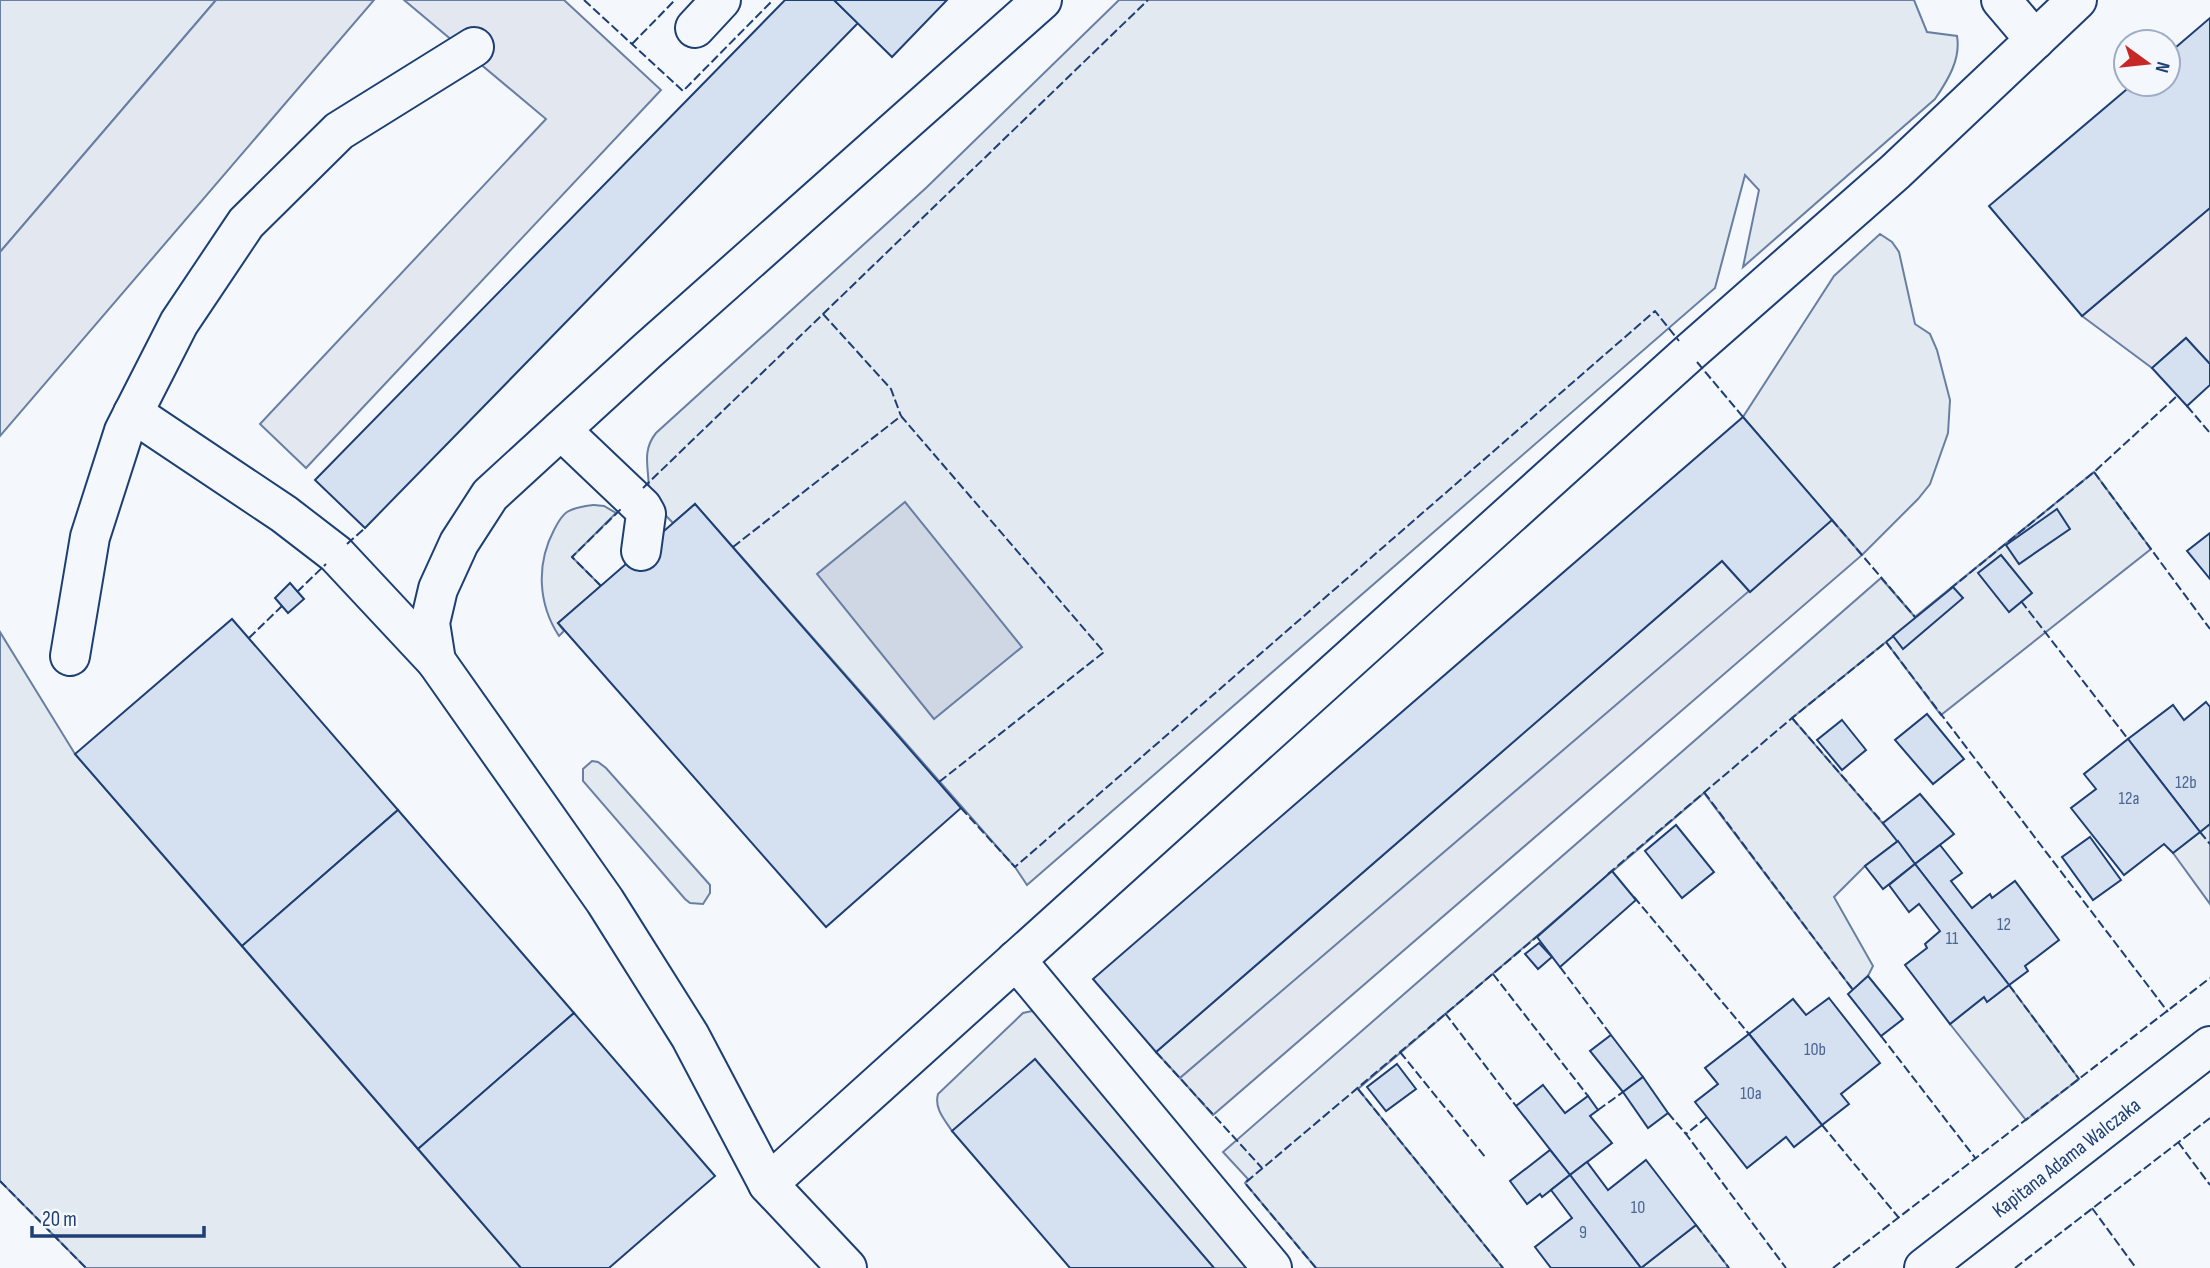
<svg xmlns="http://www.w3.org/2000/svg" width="2210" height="1268" font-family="'Sofia Sans Condensed',sans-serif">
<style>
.green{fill:#e3e9f0;stroke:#687fa3;stroke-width:2}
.parking{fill:#e3e8f0;stroke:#687fa3;stroke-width:2}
.water{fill:#cfd7e4;stroke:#687fa3;stroke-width:2}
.building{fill:#d5e0f0;stroke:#1d3f73;stroke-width:2}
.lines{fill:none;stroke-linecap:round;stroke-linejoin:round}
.minor-casing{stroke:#1d3f73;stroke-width:42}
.minor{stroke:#f4f7fb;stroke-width:38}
.fence{stroke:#1d3f73;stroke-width:2;stroke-dasharray:9 3.5;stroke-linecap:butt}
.labels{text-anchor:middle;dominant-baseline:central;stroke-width:5;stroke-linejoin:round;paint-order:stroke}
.number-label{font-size:18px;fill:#4b6792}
.street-label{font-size:21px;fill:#1d3f73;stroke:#f4f7fb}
</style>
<rect width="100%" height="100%" fill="#f4f7fb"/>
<!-- green -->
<g class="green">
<path d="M0,0H216L0,252Z"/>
<path d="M1119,0H1914L1927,32L1957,36C1961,59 1948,80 1935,99L1743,267L1759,190L1745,175L1715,288L1027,885L1015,867L695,504L673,523L648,497C652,474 639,454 656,433L927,187Z"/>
<path d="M1880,234L1892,242L1899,252L1915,324L1930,334L1937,350L1950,400L1948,433L1930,484L1918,499L1862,555L1743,417L1834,276Z"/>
<path d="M2094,472L2151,549L1941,715L1886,642L1792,718L1898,841L1865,866L1834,897L1873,966L1868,976L1853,990L1704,793L1358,1089L1503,1268H1316L1245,1183L1248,1179L1223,1152L1881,578L1915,617Z"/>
<path d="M594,505L604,506L616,513L572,557L601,586L558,623L564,631L559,636C538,604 536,564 554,530C557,524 561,516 567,512C575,507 585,506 594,505Z"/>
<path d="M1722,561L1750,592L1180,1078L1156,1052Z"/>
<path d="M0,632L75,754L521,1268H86L0,1181Z"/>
<path d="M592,761L598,762L606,768L710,885V893L703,904L690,903L685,899L583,781V769Z"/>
<path d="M2210,824V904L2173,853Z"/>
<path d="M2009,985L2079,1079L2026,1120L1950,1024L1984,997L1988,1001Z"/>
<path d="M1032,1011L1040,1014L1253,1268H1214L1035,1060L952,1131C944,1119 934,1108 938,1094L1023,1013Z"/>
<path d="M1696,1225L1729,1268H1641Z"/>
</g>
<!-- parking -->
<g class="parking">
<path d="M216,0H374L0,436V252Z"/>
<path d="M404,0H564L661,90L306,468L260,424L546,119Z"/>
<path d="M2210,208V364L2186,338L2152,368L2082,316Z"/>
<path d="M1832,520L1862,555L1213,1115L1180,1078Z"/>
</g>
<!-- water -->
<path class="water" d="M905,502L1022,647L934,719L817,574Z"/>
<!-- building -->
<g class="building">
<path d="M785,0H834L858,23L365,528L315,480Z"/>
<path d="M834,0H947L892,57Z"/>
<path d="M2210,18V208L2082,316L1989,206L2133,84H2168V54Z"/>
<path d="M2186,338L2210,364V385L2187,406L2152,368Z"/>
<path d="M1743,417L1832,520L1750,592L1722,561L1156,1052L1093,979Z"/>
<path d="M695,504L961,808L826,927L558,623Z"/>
<path d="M2057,509L2070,529L2019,564L2006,545Z"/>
<path d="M2210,533V579L2187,551Z"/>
<path d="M2001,555L2032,593L2009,612L1978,573Z"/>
<path d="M290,583L304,599L288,613L275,598Z"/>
<path d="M1953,587L1963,598L1903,649L1893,636Z"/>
<path d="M232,619L398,810L242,946L75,754Z"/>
<path d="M2206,702L2210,707V824L2200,832L2128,739L2173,705L2184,720Z"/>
<path d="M1927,714L1964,759L1933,784L1895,740Z"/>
<path d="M1842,720L1866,750L1842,770L1817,740Z"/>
<path d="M2128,739L2200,832L2173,853L2164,844L2124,875L2071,808L2096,789L2084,774Z"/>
<path d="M1920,794L1954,834L1915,864L1883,823Z"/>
<path d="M398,810L574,1013L418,1149L242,946Z"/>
<path d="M1676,825L1714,872L1682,898L1645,851Z"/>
<path d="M2090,837L2121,880L2093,900L2062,857Z"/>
<path d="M1898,841L1915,864L1883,889L1865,866Z"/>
<path d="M1940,845L1962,873L1951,881L1972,908L1990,894L1992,898L2015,881L2059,940L2025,966L2028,971L2009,985L1915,864Z"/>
<path d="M1915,864L2009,985L1987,1002L1984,997L1950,1024L1905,965L1927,948L1925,944L1940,931L1919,904L1909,912L1889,885Z"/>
<path d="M1612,871L1636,900L1560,967L1537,937Z"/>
<path d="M1539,943L1552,957L1538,969L1525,954Z"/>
<path d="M1868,976L1903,1019L1881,1036L1848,994Z"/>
<path d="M1829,998L1880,1063L1841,1094L1849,1104L1822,1125L1749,1034L1793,999L1806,1015Z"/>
<path d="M574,1013L715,1176L609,1268H521L418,1149Z"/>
<path d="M1749,1034L1822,1125L1794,1147L1786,1137L1747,1168L1695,1102L1718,1084L1705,1068Z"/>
<path d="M1611,1035L1643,1077L1623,1092L1590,1051Z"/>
<path d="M1035,1059L1214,1268H1070L952,1131Z"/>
<path d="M1397,1064L1416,1089L1386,1111L1367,1087Z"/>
<path d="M1643,1077L1668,1113L1648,1128L1623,1092Z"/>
<path d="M1543,1085L1565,1113L1588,1096L1598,1110L1590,1116L1612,1143L1570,1175L1516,1106Z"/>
<path d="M1550,1150L1570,1175L1542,1197L1540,1194L1527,1204L1510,1181Z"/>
<path d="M1646,1160L1696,1225L1641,1268L1570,1175L1587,1162L1608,1190Z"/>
<path d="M1570,1175L1641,1268H1551L1535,1247L1572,1218L1551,1190Z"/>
</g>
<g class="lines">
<!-- minor casing -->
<g class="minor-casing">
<g id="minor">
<path d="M2001,0L2035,40"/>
<path d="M695,28L721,0"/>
<path d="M133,413L284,514L336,554L436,661"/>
<path d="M561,430L642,507L646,514L641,551"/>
<path d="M70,656L90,537L124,431L179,323L246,223L339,131L474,47"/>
<path d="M1016,960L1272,1268"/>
<path d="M768,1184L690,1036L605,901L436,661L430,623L438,589L459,543L490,495L647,351L1042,0"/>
<path d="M847,1268L768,1184L1689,353L1895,172L2077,0"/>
<path id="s1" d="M1924,1268L2210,1046"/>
</g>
</g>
<!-- minor -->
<use href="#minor" class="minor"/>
<!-- fence -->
<g class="fence">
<path d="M584,0L683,91L773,0"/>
<path d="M632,44L675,0"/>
<path d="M823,314L891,389L901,416"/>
<path d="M1697,362L1743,417"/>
<path d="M2187,406L2210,433"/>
<path d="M2094,472L2210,629"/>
<path d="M643,488L1148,0"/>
<path d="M1832,520L1915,617"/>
<path d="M347,544L365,528"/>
<path d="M733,547L901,416L1104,652L939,782"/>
<path d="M601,586L572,557L623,507"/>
<path d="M1950,589L2094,472L2177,396L2179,397"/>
<path d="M297,592L326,564"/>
<path d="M2021,601L2128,739"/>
<path d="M249,638L282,606"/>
<path d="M1886,642L2168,1012"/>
<path d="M1792,718L1883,823"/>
<path d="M1704,792L1853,990"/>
<path d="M961,808L1015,867L1655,311L1679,341"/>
<path d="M2200,832L2210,844"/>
<path d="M1608,874L1792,718L1896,634"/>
<path d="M1634,897L1749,1034"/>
<path d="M1560,967L1611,1035"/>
<path d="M1493,974L1588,1096"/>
<path d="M2009,985L2079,1079"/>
<path d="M1445,1013L1516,1106"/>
<path d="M1881,1036L1976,1159"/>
<path d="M1156,1052L1262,1168"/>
<path d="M1400,1052L1486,1158"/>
<path d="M1358,1089L1503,1268"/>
<path d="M1598,1110L1623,1092"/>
<path d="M1668,1113L1686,1134"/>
<path d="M1707,1117L1686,1134L1786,1268"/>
<path d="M1822,1125L1899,1218"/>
<path d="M2178,1142L2210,1185"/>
<path d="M0,1181L86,1268"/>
<path d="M2092,1208L2136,1268"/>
<path d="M1696,1225L1729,1268"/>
<path d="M1316,1268L1245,1183L1540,934"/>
<path d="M1833,1268L2210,978"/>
<path d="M2015,1268L2210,1118"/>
</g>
</g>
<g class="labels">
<!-- number labels -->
<g class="number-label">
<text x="2186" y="782">12b</text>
<text x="2129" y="798">12a</text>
<text x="2004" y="924">12</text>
<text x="1952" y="938">11</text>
<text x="1815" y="1049">10b</text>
<text x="1751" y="1093">10a</text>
<text x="1638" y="1207">10</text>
<text x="1583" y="1232">9</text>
</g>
<!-- street labels -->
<g class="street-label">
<text stroke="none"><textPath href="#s1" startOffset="180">Kapitana Adama Walczaka</textPath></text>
</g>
</g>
<!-- north arrow -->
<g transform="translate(2147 63) rotate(105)"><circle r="33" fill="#f4f7fb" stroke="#9eadc5" stroke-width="2"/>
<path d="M0-5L12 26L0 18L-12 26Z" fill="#c62828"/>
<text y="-10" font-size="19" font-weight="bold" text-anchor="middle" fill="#1d3f73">N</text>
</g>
<!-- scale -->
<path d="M32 1226v10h172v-10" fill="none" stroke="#1d3f73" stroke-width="3.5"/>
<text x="42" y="1226" font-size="21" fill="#1d3f73" stroke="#f4f7fb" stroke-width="5" paint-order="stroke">20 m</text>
</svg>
